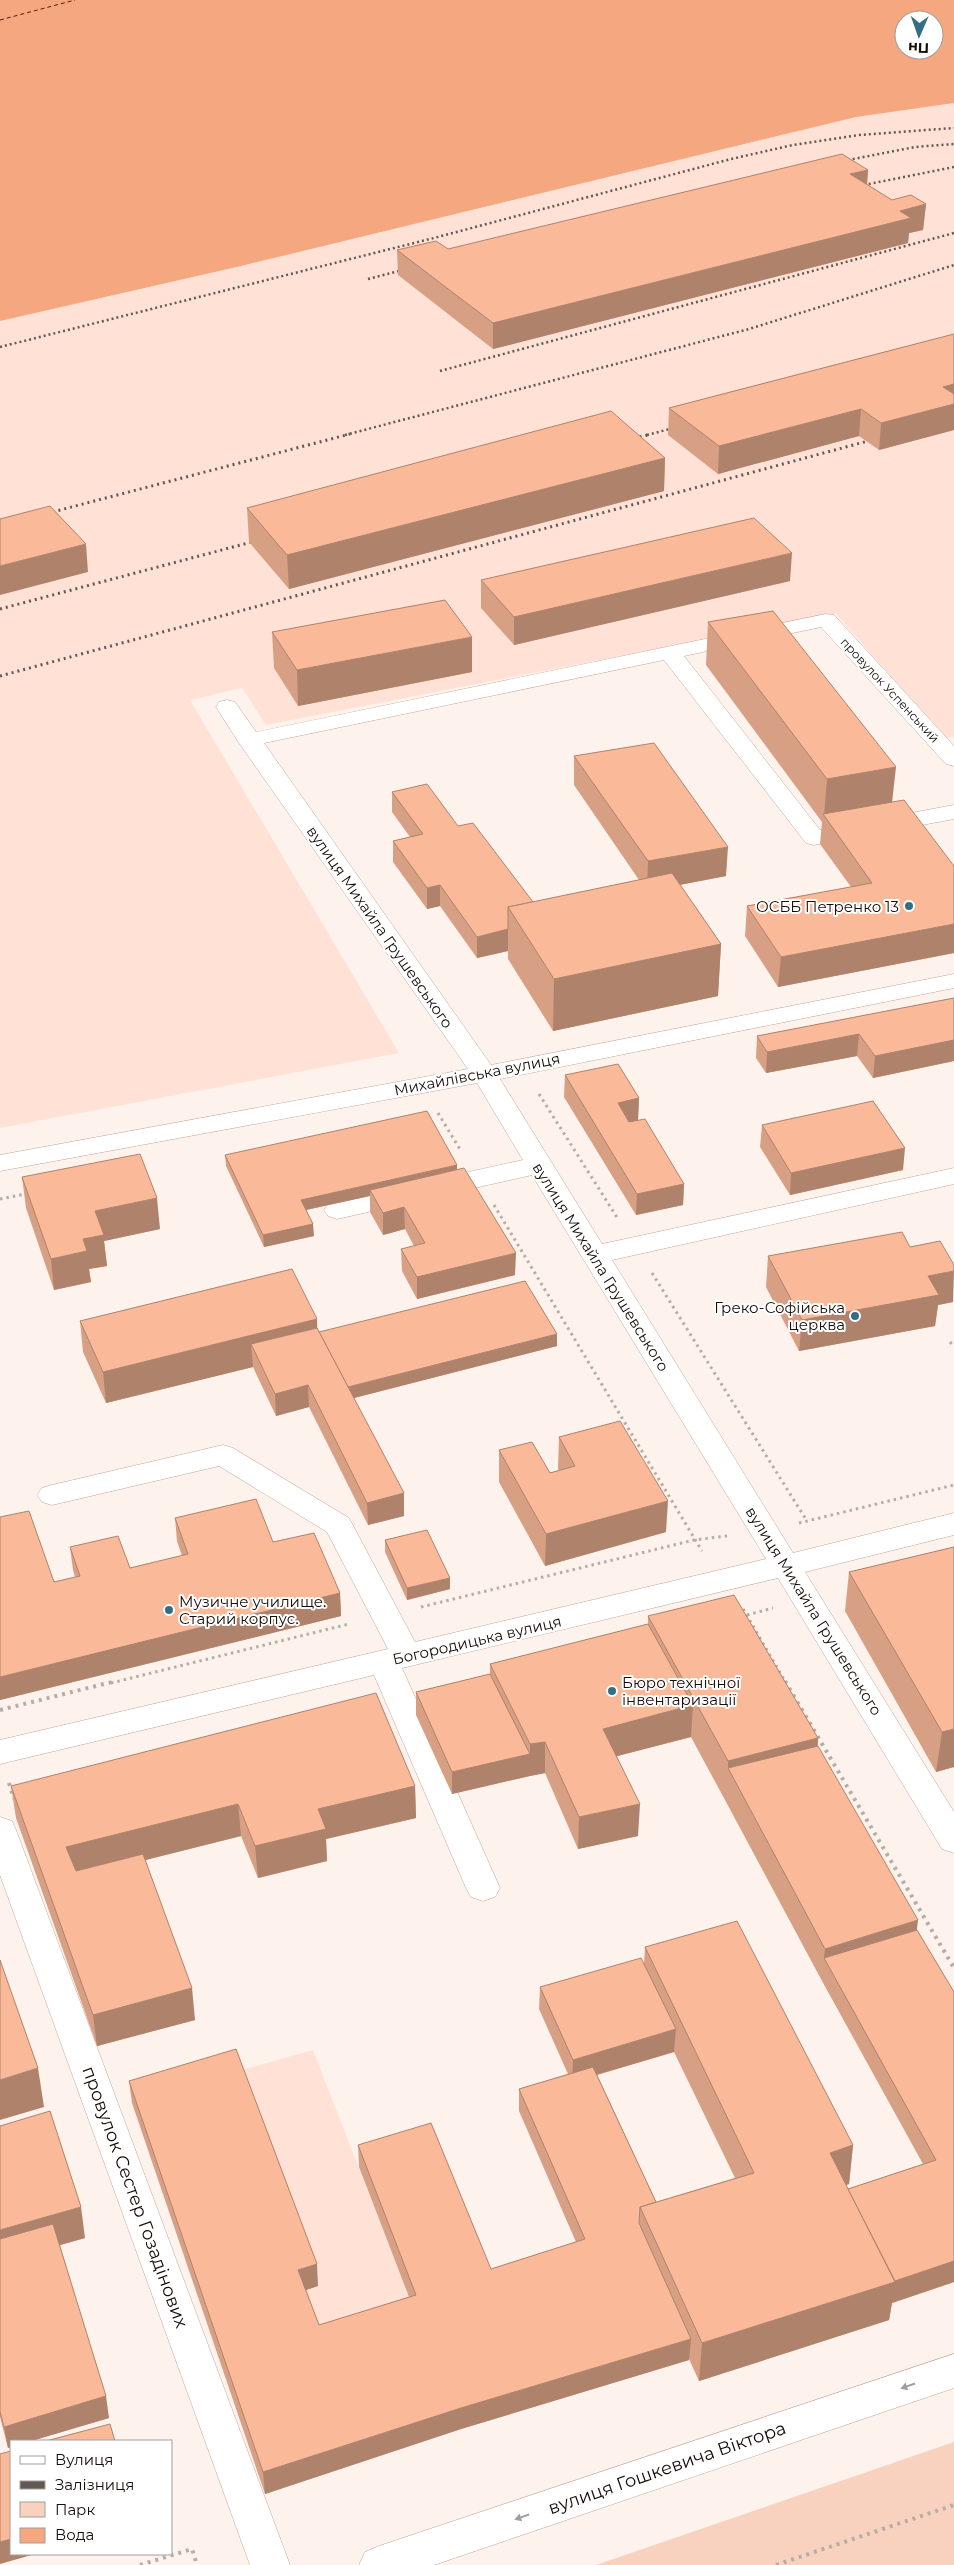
<svg xmlns="http://www.w3.org/2000/svg" width="954" height="2565" font-family="Montserrat,sans-serif">
<style>
.built{fill:#ffe2d5}
.green{fill:#f9d2bf}
.water{fill:#f5a780;fill-rule:evenodd}
.lines{fill:none;stroke-linecap:round;stroke-linejoin:round}
.ferry{stroke:#502002;stroke-width:1;stroke-dasharray:4 3;stroke-linecap:butt}
.minor-casing{stroke:#c1a79b;stroke-width:1}
.path-far1{stroke:#b7ada7;stroke-width:3;stroke-dasharray:2.5 4;stroke-linecap:butt}
.path{stroke:#b7ada7;stroke-width:4;stroke-dasharray:3 5;stroke-linecap:butt}
.minor{fill:#fff;fill-rule:evenodd}
.rail-far1{stroke:#625854;stroke-width:2.5;stroke-dasharray:2 3;stroke-linecap:butt}
.rail{stroke:#625854;stroke-width:3;stroke-dasharray:2 4;stroke-linecap:butt}
.wall{fill:#d7a084;fill-rule:evenodd}
.shaded-wall{fill:#af826c}
.building{fill:#faba9a;stroke:#af826c}
.oneway{fill:#a29e9d}
.poi-dot{fill:#336e86;stroke:#fff;stroke-width:2}
.labels{text-anchor:middle;dominant-baseline:central;stroke-width:4;stroke-linejoin:round;paint-order:stroke}
.far-street-label{font-size:12px;fill:#160d09;stroke:#fff}
.poi-label{font-size:15px;fill:#160d09;stroke:#fff;text-anchor:end}
.street-label{font-size:15px;fill:#160d09;stroke:#fff}
.near-street-label{font-size:18px;fill:#160d09;stroke:#fff}
</style>
<rect width="100%" height="100%" fill="#fdf2ec"/>
<!-- built -->
<g class="built">
<path d="M954,103V737L945,738L836,614L266,725L242,688L190,700L399,1053L0,1128V321L241,266L856,117Z"/>
<path d="M313,2050L460,2429L265,2494L238,2071Z"/>
</g>
<!-- green -->
<path class="green" d="M954,2442V2565H596Z"/>
<!-- water -->
<path class="water" d="M0,0H954V103L856,117L241,266L0,321ZM904,20H934V50H904Z"/>
<g class="lines">
<!-- ferry -->
<path class="ferry" d="M0,20L75,0"/>
<!-- minor casing -->
<g class="minor-casing">
<g id="minor">
<path d="M826,614L834,615L954,746V766L946,764L821,627L684,656L820,830L954,805V819L814,845L806,843L664,660L264,743L491,1065L954,974V988L500,1079L602,1244L954,1168V1184L612,1260L793,1553L954,1513V1535L805,1572L954,1812V1853L942,1849L778,1578L402,1668L500,1888L495,1897L483,1901L471,1897L466,1888L374,1675L0,1764V1740L388,1649L327,1532L219,1466L52,1505L42,1502L37,1495L42,1488L52,1485L223,1445L233,1448L349,1518L415,1642L766,1559L532,1175L337,1219L328,1216L324,1210L328,1204L337,1201L523,1160L477,1083L0,1171V1155L468,1069L237,740L216,707L219,702L227,700L235,702L256,732Z"/>
<path d="M0,1817L12,1821L16,1830L290,2565H250L0,1875Z"/>
<path d="M954,2354V2388L434,2565H359L365,2552L379,2546Z"/>
</g>
</g>
<!-- path-far1 -->
<g class="path-far1">
<path d="M539,1094L618,1219"/>
<path d="M438,1113L461,1151"/>
<path d="M0,1199L26,1194"/>
<path d="M494,1205L702,1551"/>
<path d="M652,1273L807,1521"/>
<path d="M950,1342L954,1347"/>
<path d="M799,1523L954,1485"/>
<path d="M421,1607L694,1540L727,1536"/>
<path d="M743,1609L786,1683"/>
<path d="M747,1615L773,1608"/>
<path d="M111,1683L349,1624"/>
</g>
<!-- path -->
<g class="path">
<path d="M785,1681L954,1968"/>
<path d="M0,1710L116,1681"/>
<path d="M9,1783L14,1799"/>
<path d="M140,2565L192,2549L197,2565"/>
<path d="M776,2565L954,2505"/>
</g>
<!-- minor -->
<use href="#minor" class="minor"/>
<!-- rail-far1 -->
<g class="rail-far1">
<path d="M838,162L915,147L954,144"/>
<path d="M854,187L954,167"/>
<path d="M368,279L411,268"/>
<path d="M0,347L434,238L731,159L793,145L859,135L954,128"/>
<path d="M440,371L954,233"/>
<path d="M345,435L749,329L954,265"/>
<path d="M647,435L681,426"/>
</g>
<!-- rail -->
<g class="rail">
<path d="M628,440L651,434"/>
<path d="M41,515L350,434"/>
<path d="M0,609L263,539"/>
<path d="M0,676L879,438"/>
</g>
</g>
<!-- wall -->
<g class="wall">
<path d="M868,170L867,185L892,200L926,204L923,230L909,233L908,243L493,349L398,275L397,250L448,249Z"/>
<path d="M954,334V430L879,450L859,436L718,474L668,435L669,408Z"/>
<path d="M665,458L664,491L289,589L249,542L247,508Z"/>
<path d="M481,580L790,581L514,645L481,608Z"/>
<path d="M708,622L892,802L954,866V953L778,987L745,936L747,906L851,887L820,844L822,822L706,665Z"/>
<path d="M272,632L472,672L298,706L274,668Z"/>
<path d="M574,756L726,876L680,885L721,944L718,996L553,1031L508,959V951L477,958L440,906L427,909L393,862V841L410,837L392,812V792L458,826L533,902L639,880L574,785Z"/>
<path d="M954,998V1061L873,1078L857,1056L766,1073L756,1058L757,1036Z"/>
<path d="M565,1075L639,1098L638,1120L684,1184L683,1205L636,1215L564,1097Z"/>
<path d="M762,1125L903,1170L790,1195L760,1147Z"/>
<path d="M225,1155L457,1165V1169L515,1275L417,1299L402,1271L401,1249L414,1246L405,1229L383,1235L370,1212V1196L306,1210L314,1236L264,1247L226,1166Z"/>
<path d="M22,1177L160,1229L104,1241L107,1266L89,1269L91,1282L54,1290L26,1208Z"/>
<path d="M910,1247L953,1302L938,1305L935,1326L799,1351L766,1287L768,1256Z"/>
<path d="M317,1319V1328L319,1332L557,1346L354,1398L404,1516L368,1525L309,1407L276,1416L253,1367L106,1403L83,1352L80,1321Z"/>
<path d="M559,1437L666,1532L545,1566L499,1482V1450L550,1473L559,1470L558,1469Z"/>
<path d="M0,1517L54,1582L75,1577L73,1570L70,1547L130,1568L182,1556L177,1541L175,1518L273,1542L340,1593L341,1616L0,1700Z"/>
<path d="M385,1540L450,1578V1589L407,1600L385,1552Z"/>
<path d="M954,1547V1767L936,1772L845,1611L849,1572Z"/>
<path d="M648,1616L818,1738V1746L917,1930L954,1992V2282L892,2303L889,2320L699,2381L689,2359V2360L461,2429L265,2494L132,2103L129,2081L318,2286L306,2290L319,2325L409,2297L359,2167L358,2145L491,2269L576,2242L519,2111V2089L568,2074L539,2009L540,1987L644,1964L645,1947L853,2145L849,2184L846,2185L848,2189L923,2164L822,1981L725,1800L691,1737L617,1756L638,1836L578,1849L545,1773L530,1776L452,1794L416,1715V1692L490,1674V1664L648,1624ZM674,2052L735,2178L656,2202L597,2075Z"/>
<path d="M11,1786H415L416,1818L326,1839L327,1861L258,1878L241,1836L145,1860L195,2020L97,2046L16,1818Z"/>
<path d="M0,2126L85,2238L60,2245L109,2418L8,2448L0,2417Z"/>
</g>
<!-- shaded-wall -->
<g class="shaded-wall">
<path d="M868,170L866,195L850,174Z"/>
<path d="M926,204L923,230L909,233L908,243L493,349V323L900,211Z"/>
<path d="M954,384V430L879,450L881,423L943,387Z"/>
<path d="M861,409L859,436L718,474L719,446Z"/>
<path d="M665,458L664,491L289,589L287,555Z"/>
<path d="M86,544L88,572L0,595V566Z"/>
<path d="M792,553L790,581L514,645V617Z"/>
<path d="M472,637V672L298,706L297,670Z"/>
<path d="M896,767L891,812L824,816L827,779Z"/>
<path d="M728,847L726,876L647,891L648,861Z"/>
<path d="M440,885V906L427,909V888Z"/>
<path d="M954,924V953L778,987L781,957Z"/>
<path d="M508,929V951L477,958V937Z"/>
<path d="M721,944L718,996L553,1031L554,979Z"/>
<path d="M859,1034L857,1056L766,1073L767,1052Z"/>
<path d="M954,1040V1061L873,1078L875,1056Z"/>
<path d="M639,1098L638,1120L617,1124L618,1103Z"/>
<path d="M905,1148L903,1170L790,1195L791,1173Z"/>
<path d="M457,1165V1176L370,1190V1196L301,1211V1200Z"/>
<path d="M684,1184L683,1205L636,1215L637,1194Z"/>
<path d="M157,1198L160,1229L104,1241L107,1266L89,1269L91,1282L54,1290L51,1259L83,1239L95,1211Z"/>
<path d="M404,1207L405,1229L383,1235V1213Z"/>
<path d="M313,1224L314,1236L264,1247L263,1235Z"/>
<path d="M516,1253L515,1275L417,1299V1277Z"/>
<path d="M954,1271L953,1302L938,1305L935,1326L799,1351L802,1320L928,1276Z"/>
<path d="M317,1319L318,1350L251,1344L253,1367L106,1403L103,1372Z"/>
<path d="M557,1334V1346L346,1400L345,1388Z"/>
<path d="M308,1385L309,1407L276,1416L275,1394Z"/>
<path d="M404,1493V1516L368,1525L367,1503Z"/>
<path d="M668,1501L666,1532L545,1566L546,1534Z"/>
<path d="M450,1578V1589L407,1600V1588Z"/>
<path d="M340,1593L341,1616L0,1700V1677Z"/>
<path d="M693,1705L691,1737L602,1760L603,1729Z"/>
<path d="M954,1729V1767L936,1772L942,1732Z"/>
<path d="M818,1738L814,1778L728,1768V1761Z"/>
<path d="M545,1742V1773L530,1776L452,1794V1772L530,1754V1744Z"/>
<path d="M415,1786L416,1818L326,1839L327,1861L258,1878L255,1846L318,1809Z"/>
<path d="M238,1804L241,1836L70,1879L66,1847Z"/>
<path d="M640,1804L638,1836L578,1849L579,1817Z"/>
<path d="M918,1920L914,1952L824,1958L825,1949Z"/>
<path d="M192,1988L195,2020L97,2046L93,2015Z"/>
<path d="M676,2029L674,2052L572,2082L573,2060Z"/>
<path d="M38,2068L44,2107L0,2120V2080Z"/>
<path d="M853,2145L849,2184L826,2192L830,2153Z"/>
<path d="M81,2207L85,2238L0,2262V2230Z"/>
<path d="M954,2261V2282L892,2303L889,2320L699,2381L702,2343L886,2284Z"/>
<path d="M317,2264L318,2286L300,2292L298,2270Z"/>
<path d="M691,2339L689,2360L461,2429L265,2494L263,2472L461,2408Z"/>
<path d="M106,2396L109,2418L31,2441H11V2447L8,2448L4,2427Z"/>
<path d="M11,2539V2554H35L0,2564V2542Z"/>
</g>
<!-- building -->
<g class="building">
<path d="M842,154L868,170L850,174L892,200L911,195L926,204L900,211L911,218L493,323L397,250L436,241L448,249Z"/>
<path d="M954,334V384L943,387L954,394V404L881,423L861,409L719,446L669,408Z"/>
<path d="M611,411L665,458L287,555L247,508Z"/>
<path d="M50,506L86,544L0,566V519Z"/>
<path d="M754,518L792,553L514,617L481,580Z"/>
<path d="M445,600L472,637L297,670L272,632Z"/>
<path d="M773,611L896,767L827,779L708,622Z"/>
<path d="M654,743L728,847L648,861L574,756Z"/>
<path d="M427,784L458,826L473,823L533,902L508,907V929L477,937L440,885L427,888L393,841L423,834L392,792Z"/>
<path d="M904,800L954,866V924L781,957L747,906L872,883L823,814Z"/>
<path d="M672,873L721,944L554,979L508,907Z"/>
<path d="M954,998V1040L875,1056L859,1034L767,1052L757,1036Z"/>
<path d="M618,1064L639,1098L618,1103L629,1122L645,1119L684,1184L637,1194L565,1075Z"/>
<path d="M873,1101L905,1148L791,1173L762,1125Z"/>
<path d="M427,1111L457,1165L301,1200L313,1224L263,1235L225,1155Z"/>
<path d="M140,1154L157,1198L95,1211L104,1235L83,1239L87,1251L51,1259L22,1177Z"/>
<path d="M464,1168L516,1253L417,1277L401,1249L425,1243L404,1207L383,1213L370,1190Z"/>
<path d="M902,1232L910,1247L940,1241L954,1265V1271L928,1276L939,1295L802,1320L768,1256Z"/>
<path d="M292,1269L317,1319L103,1372L80,1321Z"/>
<path d="M525,1281L557,1334L348,1387L319,1332Z"/>
<path d="M317,1328L404,1493L367,1503L308,1385L275,1394L251,1344Z"/>
<path d="M620,1421L668,1501L546,1534L499,1450L532,1442L550,1473L575,1466L559,1437Z"/>
<path d="M256,1499L273,1542L314,1533L340,1593L0,1677V1517L29,1511L54,1582L80,1576L70,1547L118,1536L130,1568L188,1554L175,1518Z"/>
<path d="M427,1530L450,1578L407,1588L385,1540Z"/>
<path d="M954,1547V1729L942,1732L849,1572Z"/>
<path d="M734,1595L818,1738L728,1761L648,1616Z"/>
<path d="M648,1624L693,1705L603,1729L640,1804L579,1817L545,1742L530,1744L490,1664Z"/>
<path d="M490,1674L530,1754L452,1772L416,1692Z"/>
<path d="M376,1693L415,1786L318,1809L326,1829L255,1846L238,1804L66,1847L76,1871L143,1854L192,1988L93,2015L11,1786Z"/>
<path d="M818,1746L918,1920L825,1949L728,1768Z"/>
<path d="M737,1921L853,2145L830,2153L895,2282L702,2343L640,2207L754,2173L645,1947Z"/>
<path d="M917,1930L954,1992V2261L895,2281L848,2189L936,2160L824,1958Z"/>
<path d="M641,1958L676,2029L573,2060L540,1987Z"/>
<path d="M0,1960L38,2068L0,2080Z"/>
<path d="M236,2049L317,2264L298,2270L319,2325L416,2295L358,2145L431,2123L491,2269L585,2239L519,2089L593,2067L656,2202L640,2207L639,2223L691,2339L461,2408L263,2472L129,2081Z"/>
<path d="M50,2111L81,2207L0,2230V2126Z"/>
<path d="M53,2224L106,2396L4,2427L0,2411V2239Z"/>
<path d="M110,2424L115,2441H46Z"/>
<path d="M11,2451V2539L0,2542V2454Z"/>
</g>
<!-- one-way arrows -->
<defs><path id="oneway-solid" d="M-6-.8H1V-3.2L6.5 0L1 3.2V.8H-6Z" transform="scale(1.25)"/></defs>
<g class="oneway">
<use href="#oneway-solid" transform="translate(908 2386) rotate(161)"/>
<use href="#oneway-solid" transform="translate(522 2517) rotate(161)"/>
</g>
<!-- markers -->
<g class="poi-dot">
<circle cx="909" cy="906" r="5"/>
<circle cx="855" cy="1316" r="5"/>
<circle cx="169" cy="1610" r="5"/>
<circle cx="612" cy="1691" r="5"/>
</g>
<g class="labels">
<!-- far-street labels -->
<g class="far-street-label">
<text transform="translate(890 690) rotate(47)">провулок Успенський</text>
</g>
<!-- poi labels -->
<g class="poi-label">
<text x="899" y="906">ОСББ Петренко 13</text>
<text x="845" y="1307">Греко-Софійська<tspan x="845" dy="17">церква</tspan></text>
<text x="179" y="1601" text-anchor="start">Музичне училище.<tspan x="179" dy="17">Старий корпус.</tspan></text>
<text x="622" y="1682" text-anchor="start">Бюро технічної<tspan x="622" dy="17">інвентаризації</tspan></text>
</g>
<!-- street labels -->
<g class="street-label">
<text transform="translate(380 927) rotate(55)">вулиця Михайла Грушевського</text>
<text transform="translate(477 1074) rotate(-11)">Михайлівська вулиця</text>
<text transform="translate(601 1267) rotate(58)">вулиця Михайла Грушевського</text>
<text transform="translate(814 1611) rotate(58)">вулиця Михайла Грушевського</text>
<text transform="translate(477 1640) rotate(-13)">Богородицька вулиця</text>
</g>
<!-- near-street labels -->
<g class="near-street-label">
<text transform="translate(135 2197) rotate(70)">провулок Сестер Гозадінових</text>
<text transform="translate(667 2468) rotate(-19)">вулиця Гошкевича Віктора</text>
</g>
</g>
<!-- legend -->
<rect x="10" y="2440" width="162" height="115" fill="#ffffff" stroke="#a29e9d"/>
<rect x="20" y="2456" width="25" height="8" fill="#ffffff" stroke="#a29e9d"/>
<text x="55" y="2465" font-size="15" fill="#160d09">Вулиця</text>
<rect x="20" y="2481" width="25" height="8" fill="#625854" stroke="#a29e9d"/>
<text x="55" y="2490" font-size="15" fill="#160d09">Залізниця</text>
<rect x="20" y="2502" width="25" height="15" fill="#f9d2bf" stroke="#a29e9d"/>
<text x="55" y="2515" font-size="15" fill="#160d09">Парк</text>
<rect x="20" y="2528" width="25" height="15" fill="#f5a780" stroke="#a29e9d"/>
<text x="55" y="2540" font-size="15" fill="#160d09">Вода</text>
<!-- north arrow -->
<g transform="translate(919 35) rotate(182)"><circle r="24" fill="#ffffff" stroke="#a29e9d"/>
<path d="M0-4L9 19L0 12L-9 19Z" fill="#336e86"/>
<text y="-8" font-size="14" font-weight="bold" text-anchor="middle" fill="#160d09">Пн</text>
</g>
</svg>
